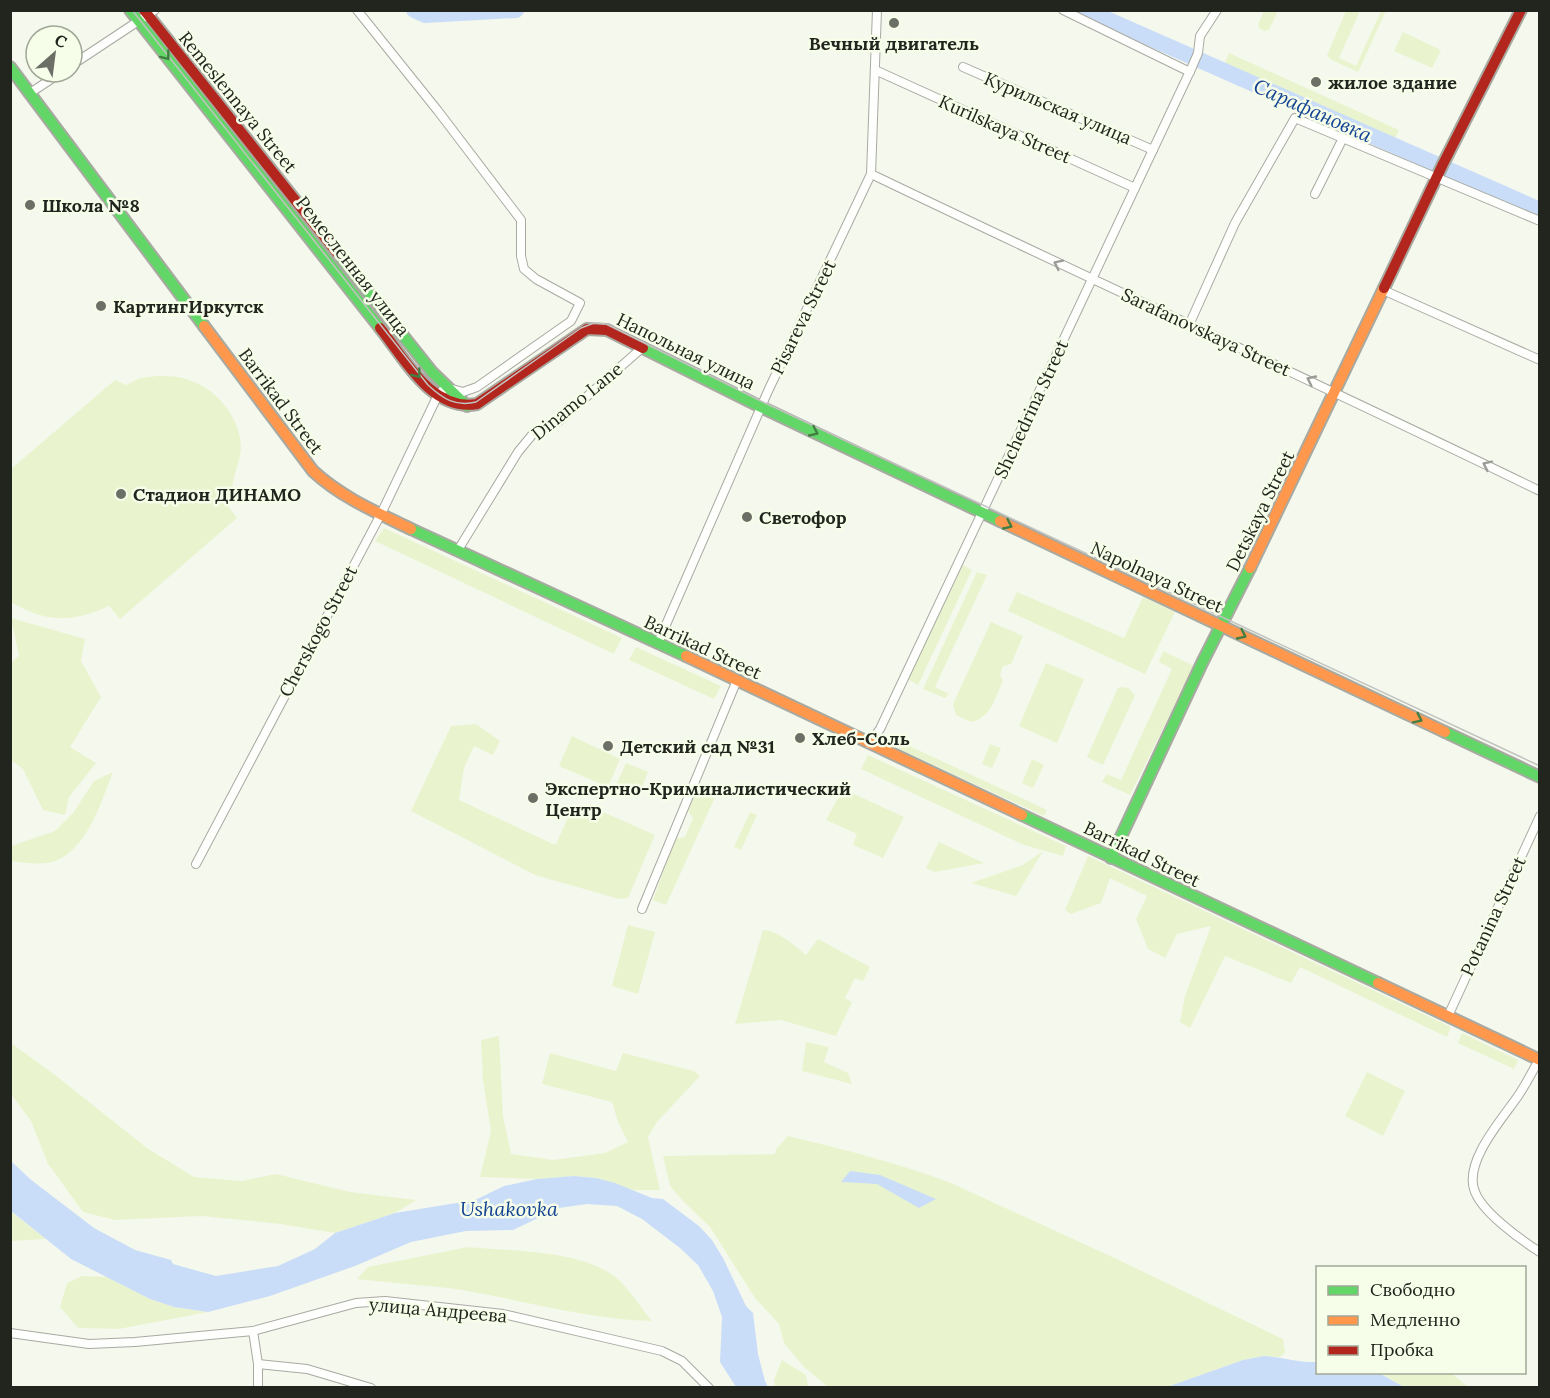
<svg xmlns="http://www.w3.org/2000/svg" width="1550" height="1398" font-family="Lora,serif">
<style>
.green{fill:#e9f4cf}
.water{fill:#caddf8}
.lines{fill:none;stroke-linecap:round;stroke-linejoin:round}
.river{stroke:#caddf8;stroke-width:16}
.street-casing{stroke:#a8aaa2;stroke-width:10}
.fast-casing{stroke:#a8aaa2;stroke-width:14}
.slow-casing{stroke:#a8aaa2;stroke-width:14}
.jam-casing{stroke:#a8aaa2;stroke-width:14}
.street{stroke:#fefefc;stroke-width:8}
.fast{stroke:#63d668;stroke-width:10}
.slow{stroke:#ff974d;stroke-width:10}
.jam{stroke:#b3261e;stroke-width:10}
.tram{stroke:#c2c3c0;stroke-width:1.5}
.oneway{stroke:#427e42}
.oneway2{stroke:#9b9c98}
.poi-dot{fill:#6c6f66;stroke:#f6fde8;stroke-width:2}
.labels{text-anchor:middle;dominant-baseline:central;stroke-width:5;stroke-linejoin:round;paint-order:stroke}
.poi-label{font-size:18px;font-weight:bold;fill:#22251d;stroke:#f6fde8;text-anchor:start}
.street-label{font-size:18px;fill:#22251d;stroke:#f6fde8}
.water-label{font-size:20px;font-style:italic;fill:#134393;stroke:#f6fde8}
</style>
<rect width="100%" height="100%" fill="#f5f8ed"/>
<!-- green -->
<g class="green">
<path d="M1264,11H1278L1269,30L1264,31L1259,28L1258,24Z"/>
<path d="M1346,11H1360L1339,58L1356,66L1381,11H1386L1358,72L1330,59L1327,55Z"/>
<path d="M1403,32L1441,50L1432,68L1394,51Z"/>
<path d="M1229,53L1399,130L1393,142L1222,70Z"/>
<path d="M157,376C168,376 179,376 189,380C216,388 240,418 241,446C241,465 228,481 234,500L228,506L237,518L120,619L109,606C71,623 47,623 11,602V469L115,380L126,385L140,378Z"/>
<path d="M384,528L622,638L614,654L375,541Z"/>
<path d="M963,565L972,570L918,685L909,680V675Z"/>
<path d="M977,572L987,575L935,687L949,694L945,698L923,689Z"/>
<path d="M1017,592L1124,638L1143,597L1175,612L1145,674L1008,611Z"/>
<path d="M11,618L85,639L81,661L101,697L70,747L96,763L69,797L65,815L43,810L23,769L11,760V663L19,656Z"/>
<path d="M991,622L1023,636L1011,664L1003,666L1000,675L1003,681C995,698 991,718 971,722L956,715L953,704Z"/>
<path d="M636,647L721,686L714,699L629,660Z"/>
<path d="M1163,651L1194,666L1130,795L1102,782L1107,774L1121,780L1172,669L1159,662Z"/>
<path d="M1046,663L1084,679L1057,743L1019,726Z"/>
<path d="M1122,687L1128,688L1135,695L1103,765L1087,757L1118,688Z"/>
<path d="M476,724L500,741L493,755L474,746L464,768L459,800L553,844H556L572,809L596,819L601,811L655,835L628,898L619,899L535,875L411,811L451,726Z"/>
<path d="M572,736L620,759L608,787L559,766Z"/>
<path d="M890,737L1047,810L1044,816L884,742Z"/>
<path d="M990,744L1001,748L992,768L982,764Z"/>
<path d="M868,755L1066,846L1063,856L1024,845L861,769Z"/>
<path d="M1032,759L1044,765L1033,788L1022,783Z"/>
<path d="M626,763L648,772L637,798L615,788Z"/>
<path d="M113,772C102,800 86,853 52,862C38,865 25,863 11,861V846L55,831L73,813L94,781Z"/>
<path d="M698,787L716,795L666,905L653,900L675,839L685,837L693,818L688,811Z"/>
<path d="M843,789L904,817L883,858L853,845L857,834L826,820Z"/>
<path d="M750,812L757,815L741,850L734,847Z"/>
<path d="M939,842L984,863L935,872L926,868Z"/>
<path d="M1043,851L1016,896L971,883L1023,865Z"/>
<path d="M1088,856L1451,1027L1447,1037L1300,967L1291,983L1225,956L1190,1028L1180,1022L1185,996L1211,926L1177,934L1165,958L1148,949L1136,919L1147,896L1110,878L1101,903L1071,914L1065,910Z"/>
<path d="M628,925L655,932L638,994L612,986Z"/>
<path d="M763,930C778,930 795,946 806,955L818,939L870,967L863,981L855,978L845,998L852,1002L836,1036L781,1020L735,1024Z"/>
<path d="M1462,1033L1518,1060L1514,1069L1458,1043Z"/>
<path d="M499,1036L503,1116L511,1154L553,1160L605,1153L628,1142L618,1122L612,1102L542,1084L550,1053L616,1071L623,1053L694,1071L700,1076L657,1122L648,1137L660,1190H634L596,1178L574,1176L537,1179L480,1177L491,1131L483,1080L481,1040Z"/>
<path d="M806,1042L829,1047L824,1062L848,1073L852,1084L802,1071Z"/>
<path d="M11,1043L55,1075L147,1148L194,1177L242,1181L276,1174L350,1192L416,1200L395,1213L335,1233L280,1224L202,1216L115,1220L83,1212L48,1164L31,1121L11,1094Z"/>
<path d="M1367,1072L1405,1091L1383,1136L1345,1116Z"/>
<path d="M788,1136C843,1149 898,1163 951,1183L1123,1262L1283,1339L1285,1352L1280,1357L1264,1356L1243,1360L1167,1387H828L804,1367L784,1343L779,1324L755,1298L710,1227L683,1201L670,1186L663,1156L775,1154L776,1149Z"/>
<path d="M10,1211L46,1239L11,1241Z"/>
<path d="M468,1247C510,1251 588,1250 620,1281C632,1293 641,1308 652,1321C587,1319 526,1301 462,1290C428,1285 392,1283 357,1279L368,1267Z"/>
<path d="M82,1276L107,1277L150,1299L174,1307L208,1312L119,1329L78,1328L60,1307L67,1283Z"/>
<path d="M782,1360L806,1375L808,1387H775L774,1380Z"/>
<path d="M1381,1373H1451L1468,1387H1404Z"/>
</g>
<!-- water -->
<g class="water">
<path d="M10,1160L30,1179L94,1228L135,1250L171,1260L173,1264L216,1276L278,1266L315,1249L335,1233L395,1213L475,1200L504,1186L537,1179L574,1176L596,1178L615,1183L652,1198L663,1199L699,1226L712,1240L723,1258L746,1306L753,1313L758,1354L765,1381L768,1387H736L720,1362L722,1317L713,1291L698,1265L680,1248L642,1219L617,1206L587,1204L559,1208L513,1230L466,1231L411,1242L355,1266L270,1296L208,1312L174,1307L150,1299L71,1259L11,1211Z"/>
<path d="M850,1171L880,1175L936,1199L919,1208L877,1184L841,1182Z"/>
<path d="M1264,1356C1283,1357 1299,1363 1317,1362L1318,1372L1379,1373L1404,1387H1167L1243,1360Z"/>
</g>
<g class="lines">
<!-- river -->
<g class="river">
<path d="M414,10L425,15L516,10"/>
<path d="M1086,10L1540,210"/>
</g>
<!-- street casing -->
<g class="street-casing">
<g id="street">
<path d="M1063,10L1190,72"/>
<path d="M72,65L155,10"/>
<path d="M963,67L1153,150"/>
<path d="M875,70L1135,188"/>
<path d="M30,93L62,72"/>
<path d="M871,174C1094,281 1318,383 1540,491"/>
<path d="M1315,194L1343,138"/>
<path d="M1383,290L1540,360"/>
<path d="M1189,325L1235,223L1295,118L1540,221"/>
<path d="M458,550L518,452L532,435L559,421L643,347"/>
<path d="M658,643L768,391L871,174L877,10"/>
<path d="M869,744L880,729L1192,67L1198,53L1200,36L1217,10"/>
<path d="M196,864L381,514L436,399L445,387L463,392L477,387L571,321L580,303L536,279L524,269L521,256V220L438,111L357,10"/>
<path d="M642,909L737,680"/>
<path d="M1448,1016L1540,816"/>
<path d="M1539,1060C1532,1072 1526,1084 1518,1096C1503,1118 1465,1160 1474,1189C1480,1211 1521,1240 1540,1252"/>
<path d="M253,1331L258,1364V1388"/>
<path d="M10,1333L89,1344L135,1342L253,1331L356,1303L385,1301L503,1314L662,1351L682,1361L709,1388"/>
<path d="M258,1364L307,1369L371,1388"/>
</g>
</g>
<!-- fast casing -->
<g class="fast-casing">
<g id="fast">
<path d="M130,10L380,328"/>
<path d="M10,67L204,326"/>
<path d="M338,254L432,372L467,406"/>
<path d="M643,348L761,407L1000,521"/>
<path d="M411,529L686,656"/>
<path d="M1445,732L1540,777"/>
<path d="M1022,815L1378,983"/>
<path d="M1111,858L1202,663L1250,568"/>
</g>
</g>
<!-- slow casing -->
<g class="slow-casing">
<g id="slow">
<path d="M204,326L313,471C341,497 376,512 411,529"/>
<path d="M1000,521L1445,732"/>
<path d="M1250,568L1384,288"/>
<path d="M686,656L1022,815"/>
<path d="M1378,983L1540,1060"/>
</g>
</g>
<!-- jam casing -->
<g class="jam-casing">
<g id="jam">
<path d="M144,10L338,254"/>
<path d="M1384,288L1443,164L1521,10"/>
<path d="M380,328C405,359 432,412 477,404L587,329L607,330L643,348"/>
</g>
</g>
<!-- street -->
<use href="#street" class="street"/>
<!-- fast -->
<use href="#fast" class="fast"/>
<!-- slow -->
<use href="#slow" class="slow"/>
<!-- jam -->
<use href="#jam" class="jam"/>
<!-- tram -->
<path class="tram" d="M132,10L428,385C443,399 456,407 476,402L581,328L594,323L606,324L763,402L1540,766"/>
</g>
<!-- one-way arrows -->
<defs><path id="oneway-chevron" d="M-2-3.5L2.5 0L-2 3.5" fill="none" stroke-width="1.6" stroke-linecap="round" stroke-linejoin="round" transform="scale(1.5)"/></defs>
<g class="oneway">
<use href="#oneway-chevron" transform="translate(166 56) rotate(52)"/>
<use href="#oneway-chevron" transform="translate(417 374) rotate(52)"/>
<use href="#oneway-chevron" transform="translate(814 432) rotate(25)"/>
<use href="#oneway-chevron" transform="translate(1008 525) rotate(25)"/>
<use href="#oneway-chevron" transform="translate(1242 635) rotate(25)"/>
<use href="#oneway-chevron" transform="translate(1418 719) rotate(26)"/>
</g>
<g class="oneway2">
<use href="#oneway-chevron" transform="translate(1058 264) rotate(-154)"/>
<use href="#oneway-chevron" transform="translate(1311 380) rotate(-155)"/>
<use href="#oneway-chevron" transform="translate(1487 465) rotate(-154)"/>
</g>
<!-- markers -->
<g class="poi-dot">
<circle cx="894" cy="23" r="6"/>
<circle cx="1316" cy="82" r="6"/>
<circle cx="30" cy="205" r="6"/>
<circle cx="101" cy="306" r="6"/>
<circle cx="121" cy="494" r="6"/>
<circle cx="747" cy="517" r="6"/>
<circle cx="800" cy="738" r="6"/>
<circle cx="608" cy="746" r="6"/>
<circle cx="533" cy="798" r="6"/>
</g>
<g class="labels">
<!-- poi labels -->
<g class="poi-label">
<text x="894" y="43" text-anchor="middle">Вечный двигатель</text>
<text x="1328" y="82">жилое здание</text>
<text x="42" y="205">Школа №8</text>
<text x="113" y="306">КартингИркутск</text>
<text x="133" y="494">Стадион ДИНАМО</text>
<text x="759" y="517">Светофор</text>
<text x="812" y="738">Хлеб-Соль</text>
<text x="620" y="746">Детский сад №31</text>
<text x="545" y="788">Экспертно-Криминалистический<tspan x="545" dy="21">Центр</tspan></text>
</g>
<!-- street labels -->
<g class="street-label">
<text transform="translate(238 102) rotate(51)">Remeslennaya Street</text>
<text transform="translate(1058 108) rotate(23)">Курильская улица</text>
<text transform="translate(1005 129) rotate(24)">Kurilskaya Street</text>
<text transform="translate(353 266) rotate(52)">Ремесленная улица</text>
<text transform="translate(803 317) rotate(-64)">Pisareva Street</text>
<text transform="translate(1206 332) rotate(25)">Sarafanovskaya Street</text>
<text transform="translate(686 351) rotate(26)">Напольная улица</text>
<text transform="translate(281 401) rotate(53)">Barrikad Street</text>
<text transform="translate(577 401) rotate(-39)">Dinamo Lane</text>
<text transform="translate(1031 409) rotate(-65)">Shchedrina Street</text>
<text transform="translate(1260 511) rotate(-64)">Detskaya Street</text>
<text transform="translate(1157 577) rotate(25)">Napolnaya Street</text>
<text transform="translate(318 631) rotate(-62)">Cherskogo Street</text>
<text transform="translate(703 647) rotate(25)">Barrikad Street</text>
<text transform="translate(1142 854) rotate(26)">Barrikad Street</text>
<text transform="translate(1493 916) rotate(-65)">Potanina Street</text>
<text transform="translate(438 1310) rotate(5)">улица Андреева</text>
</g>
<!-- water labels -->
<g class="water-label">
<text transform="translate(1313 110) rotate(24)">Сарафановка</text>
<text x="509" y="1208">Ushakovka</text>
</g>
</g>
<!-- border -->
<rect width="1550" height="1398" fill="none" stroke="#22251d" stroke-width="24"/>
<!-- legend -->
<rect x="1316" y="1266" width="210" height="108" fill="#f6fde8" stroke="#a1a797" stroke-width="1.5"/>
<rect x="1328" y="1286" width="30" height="9" fill="#63d668" stroke="#a1a797" stroke-width="1.5"/>
<text x="1370" y="1296" font-size="18" fill="#22251d">Свободно</text>
<rect x="1328" y="1316" width="30" height="9" fill="#ff974d" stroke="#a1a797" stroke-width="1.5"/>
<text x="1370" y="1326" font-size="18" fill="#22251d">Медленно</text>
<rect x="1328" y="1346" width="30" height="9" fill="#b3261e" stroke="#a1a797" stroke-width="1.5"/>
<text x="1370" y="1356" font-size="18" fill="#22251d">Пробка</text>
<!-- north arrow -->
<g transform="translate(54 54) rotate(28)"><circle r="28" fill="#f6fde8" stroke="#a1a797" stroke-width="1.5"/>
<path d="M0-4.5L10 22L0 15L-10 22Z" fill="#6c6f66"/>
<text y="-9" font-size="16" font-weight="bold" text-anchor="middle" fill="#22251d">С</text>
</g>
</svg>
